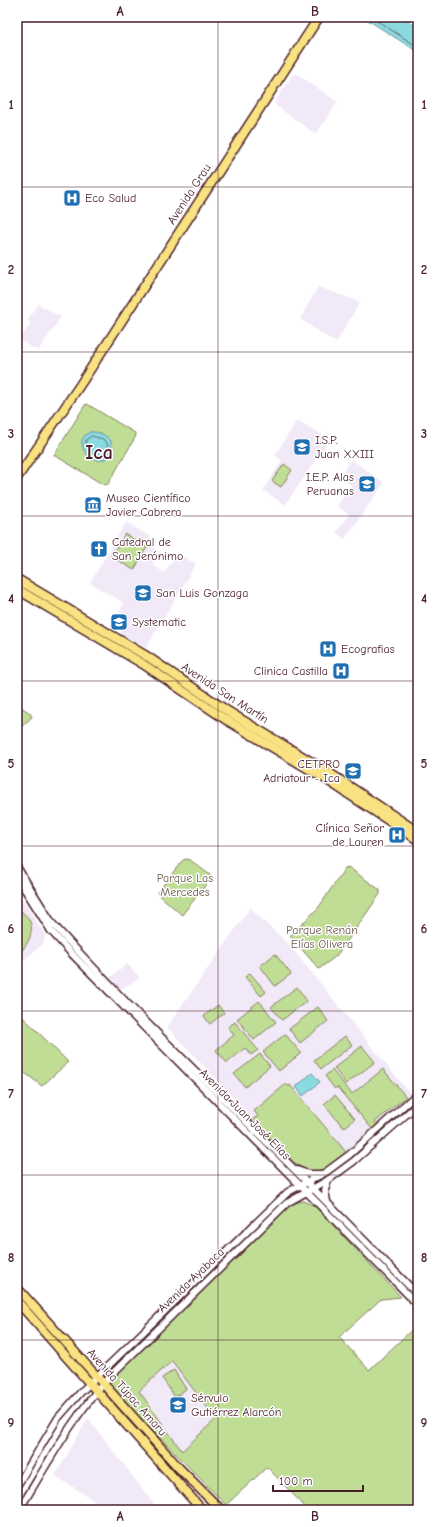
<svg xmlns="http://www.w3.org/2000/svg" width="435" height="1527" font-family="'Comic Neue',sans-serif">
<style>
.built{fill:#f1e9f7}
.green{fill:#c0dd95;stroke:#857e60;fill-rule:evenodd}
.water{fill:#8adbe0;stroke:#709098}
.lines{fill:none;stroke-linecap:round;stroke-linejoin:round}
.shore{stroke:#646a73;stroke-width:1}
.minor-casing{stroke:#4a1f2b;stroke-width:9}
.major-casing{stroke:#4a1f2b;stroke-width:11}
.minor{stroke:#fff;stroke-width:6}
.major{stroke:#f8e281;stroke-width:8}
.grid{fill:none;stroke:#4a1f2b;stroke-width:1;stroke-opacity:0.55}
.labels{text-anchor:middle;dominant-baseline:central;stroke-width:3;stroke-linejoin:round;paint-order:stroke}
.street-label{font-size:12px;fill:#4a1f2b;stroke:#fff}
.poi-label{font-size:12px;fill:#4a1f2b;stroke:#fff;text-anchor:start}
.park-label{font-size:12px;fill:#6d584b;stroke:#fff}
.town-label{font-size:20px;font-weight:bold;fill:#4a1f2b;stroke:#fff}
.neatline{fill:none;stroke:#4a1f2b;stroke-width:1.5}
.grid-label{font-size:13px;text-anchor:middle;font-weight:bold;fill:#4a1f2b}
</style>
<rect width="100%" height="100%" fill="#fff"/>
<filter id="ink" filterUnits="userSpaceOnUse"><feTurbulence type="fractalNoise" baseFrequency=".025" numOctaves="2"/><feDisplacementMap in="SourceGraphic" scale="8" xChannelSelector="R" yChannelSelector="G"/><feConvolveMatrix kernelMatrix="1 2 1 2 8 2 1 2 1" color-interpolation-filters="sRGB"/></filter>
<g filter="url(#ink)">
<!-- built -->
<g class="built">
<path d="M293,74H297L338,102L316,134L276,106L274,103Z"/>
<path d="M318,287L360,302L336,343L300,319Z"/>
<path d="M38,304L61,317L38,351L19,340L31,323L27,320Z"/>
<path d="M297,420L330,439L285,505L263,490L282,461L275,455Z"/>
<path d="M351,459L384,483L345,539L336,533L349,514L337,506L351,485L339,477Z"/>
<path d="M126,522L156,540L152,547L160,552L152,565L162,571L165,572L177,553L196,564L146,648L120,633L128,618L119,612L124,603L90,583Z"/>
<path d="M17,892L45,935L44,943L17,966Z"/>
<path d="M250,908L290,946L411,1095V1098L322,1170H307L295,1164L167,1027Z"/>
<path d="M127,964L140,978L121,989L110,978Z"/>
<path d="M172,1361L217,1419L183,1451L139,1391Z"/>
<path d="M88,1418L141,1487L158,1510H110L55,1476Z"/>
</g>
<!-- green -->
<g class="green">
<path d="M87,404L135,433L136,436L108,484L104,485L54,455L85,405Z"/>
<path d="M284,464L292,470L281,487L272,481Z"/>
<path d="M125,534L147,547L134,570L111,556Z"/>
<path d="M17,704L30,713L32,717L17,731Z"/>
<path d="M186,859L190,860L210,875L211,878L182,915L157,893L182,861Z"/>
<path d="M348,867L380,890V894L343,947L336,956L319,969L290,936L319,907L345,868Z"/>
<path d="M17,909C40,921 32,941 17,956Z"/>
<path d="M275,954L291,974L275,986L260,966Z"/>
<path d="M250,973L266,992L261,996L245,977Z"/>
<path d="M297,987L307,1001L282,1020L271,1007Z"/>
<path d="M259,1001L276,1022L254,1040L237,1019Z"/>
<path d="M218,1005L224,1013L210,1024L204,1016Z"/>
<path d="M318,1007L328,1021L300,1043L289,1029Z"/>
<path d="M24,1018L68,1062L42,1086L17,1067V1025Z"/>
<path d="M235,1022L258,1050L251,1055L245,1048L227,1063L216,1050L234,1035L228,1027Z"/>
<path d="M285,1034L301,1053L279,1071L263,1052Z"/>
<path d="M345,1036L352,1045L321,1069L314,1060Z"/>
<path d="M362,1046L375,1062L346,1084L334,1068Z"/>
<path d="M260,1054L270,1066L245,1087L234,1074Z"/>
<path d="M383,1069L406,1097L375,1122L377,1125L372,1129L337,1087L335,1089L325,1076L332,1070L352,1094Z"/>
<path d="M286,1084L288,1086L290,1085L346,1152L322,1170C318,1171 312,1172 307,1170C292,1166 265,1131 253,1119L258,1116L254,1111Z"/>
<path d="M335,1095L355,1119L344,1128L324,1104Z"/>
<path d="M303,1201L315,1206L401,1297L381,1299L339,1337L369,1370L416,1326L418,1328V1510H308L267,1467L226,1505L111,1388L110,1384V1379L289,1204ZM172,1361L216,1419L182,1451L139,1391Z"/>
<path d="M174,1370L186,1389L175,1397L162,1378Z"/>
</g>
<!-- water -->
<g class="water">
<path d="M363,17H402L418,28V52Z"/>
<path d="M90,432C98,431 106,435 111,441L112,451C104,470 80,457 82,440L85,435Z"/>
<path d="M312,1073L320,1082L303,1096L296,1087Z"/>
</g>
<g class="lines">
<!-- shore -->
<g class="shore">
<path d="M371,17L418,47"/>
<path d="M92,436L103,439L107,443L108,450C101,464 84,452 86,440Z"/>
</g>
<!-- minor casing -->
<g class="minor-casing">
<g id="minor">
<path d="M17,867L52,923L74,947L129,1005L292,1167L418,1295"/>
<path d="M17,877L51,931L71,953L418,1305"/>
<path d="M297,1170L308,1174H321"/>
<path d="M327,1202L325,1190L328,1180"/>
<path d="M17,1486L58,1418L81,1392L288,1192L326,1172L349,1155L418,1093"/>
<path d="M19,1510C48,1463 74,1414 112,1374L287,1203L328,1180L354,1161L418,1104"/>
</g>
</g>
<!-- major casing -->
<g class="major-casing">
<g id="major">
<path d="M17,478L80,385L319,17"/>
<path d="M17,579L148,657L229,712L328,772L418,832"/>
<path d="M17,589L143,664L225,719L324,778L418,840"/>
<path d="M17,1288L179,1468L221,1510"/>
<path d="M17,1301L202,1510"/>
</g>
</g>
<!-- minor -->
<use href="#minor" class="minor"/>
<!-- major -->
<use href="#major" class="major"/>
</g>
</g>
<!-- grid -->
<path class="grid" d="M218,17V1510M17,187H418M17,352H418M17,516H418M17,681H418M17,846H418M17,1011H418M17,1175H418M17,1340H418"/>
<!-- icons -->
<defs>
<g id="hospital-square" transform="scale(0.9)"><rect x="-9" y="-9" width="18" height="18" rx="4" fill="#1f6fb2" stroke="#fff"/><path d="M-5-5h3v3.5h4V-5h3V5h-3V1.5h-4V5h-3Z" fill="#fff"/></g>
<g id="university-square" transform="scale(0.9)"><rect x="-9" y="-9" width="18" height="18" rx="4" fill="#1f6fb2" stroke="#fff"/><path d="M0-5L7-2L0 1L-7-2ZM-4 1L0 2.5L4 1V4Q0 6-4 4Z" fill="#fff"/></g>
<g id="museum-square" transform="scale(0.9)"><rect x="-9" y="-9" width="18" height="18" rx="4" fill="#1f6fb2" stroke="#fff"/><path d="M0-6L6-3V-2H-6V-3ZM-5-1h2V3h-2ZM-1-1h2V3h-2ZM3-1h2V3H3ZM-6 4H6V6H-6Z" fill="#fff"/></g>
<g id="church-square" transform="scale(0.9)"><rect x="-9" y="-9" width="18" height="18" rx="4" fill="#1f6fb2" stroke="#fff"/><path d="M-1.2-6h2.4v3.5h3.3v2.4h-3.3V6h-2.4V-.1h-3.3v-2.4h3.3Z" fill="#fff"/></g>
</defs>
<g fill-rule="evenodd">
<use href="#hospital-square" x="72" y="198"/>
<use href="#university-square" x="302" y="447"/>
<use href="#university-square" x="367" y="484"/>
<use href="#museum-square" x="93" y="505"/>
<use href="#church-square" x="99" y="549"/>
<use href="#university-square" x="143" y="593"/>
<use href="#university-square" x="119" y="622"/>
<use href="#hospital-square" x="328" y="649"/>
<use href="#hospital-square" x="341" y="671"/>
<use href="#university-square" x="353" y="771"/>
<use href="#hospital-square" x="397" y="835"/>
<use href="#university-square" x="178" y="1405"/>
</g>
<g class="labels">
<!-- street labels -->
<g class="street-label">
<text transform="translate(189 194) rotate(-57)">Avenida Grau</text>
<text transform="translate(225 693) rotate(33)">Avenida San Martín</text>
<text transform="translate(245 1114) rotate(45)">Avenida Juan José Elías</text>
<text transform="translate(191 1280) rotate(-44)">Avenida Ayabaca</text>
<text transform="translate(127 1392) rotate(48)">Avenida Túpac Amaru</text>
</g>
<!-- poi labels -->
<g class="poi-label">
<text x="85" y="198">Eco Salud</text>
<text x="315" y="440">I.S.P.<tspan x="315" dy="14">Juan XXIII</tspan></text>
<text x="354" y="477" text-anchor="end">I.E.P. Alas<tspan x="354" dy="14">Peruanas</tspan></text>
<text x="106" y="498">Museo Científico<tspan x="106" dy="14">Javier Cabrera</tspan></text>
<text x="112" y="542">Catedral de<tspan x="112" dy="14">San Jerónimo</tspan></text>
<text x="156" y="593">San Luis Gonzaga</text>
<text x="132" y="622">Systematic</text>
<text x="341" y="649">Ecografias</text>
<text x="328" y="671" text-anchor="end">Clinica Castilla</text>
<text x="340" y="764" text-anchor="end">CETPRO<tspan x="340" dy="14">Adriatour - Ica</tspan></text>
<text x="384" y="828" text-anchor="end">Clínica Señor<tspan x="384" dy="14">de Lauren</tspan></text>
<text x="191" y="1398">Sérvulo<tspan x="191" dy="14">Gutiérrez Alarcón</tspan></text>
</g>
<!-- park labels -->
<g class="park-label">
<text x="185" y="878">Parque Las<tspan x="185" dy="14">Mercedes</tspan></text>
<text x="322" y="930">Parque Renán<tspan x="322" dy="14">Elías Olivera</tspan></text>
</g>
<!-- town labels -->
<g class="town-label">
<text x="99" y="452">Ica</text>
</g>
</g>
<!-- margin -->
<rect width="435" height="1527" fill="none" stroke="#fff" stroke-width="44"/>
<!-- scale -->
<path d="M273 1485v6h90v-6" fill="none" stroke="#4a1f2b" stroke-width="2"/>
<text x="279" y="1485" font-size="12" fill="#4a1f2b" stroke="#ffffff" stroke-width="3" paint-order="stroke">100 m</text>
<rect x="22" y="22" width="391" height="1483" class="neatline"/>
<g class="grid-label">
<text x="120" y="16">A</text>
<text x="315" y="16">B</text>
<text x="11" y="109">1</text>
<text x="424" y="109">1</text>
<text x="11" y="274">2</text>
<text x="424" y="274">2</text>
<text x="11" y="438">3</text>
<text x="424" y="438">3</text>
<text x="11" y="603">4</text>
<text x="424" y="603">4</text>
<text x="11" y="768">5</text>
<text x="424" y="768">5</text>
<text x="11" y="933">6</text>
<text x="424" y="933">6</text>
<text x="11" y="1098">7</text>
<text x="424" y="1098">7</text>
<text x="11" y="1262">8</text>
<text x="424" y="1262">8</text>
<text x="11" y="1427">9</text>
<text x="424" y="1427">9</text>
<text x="120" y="1521">A</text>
<text x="315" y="1521">B</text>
</g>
</svg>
